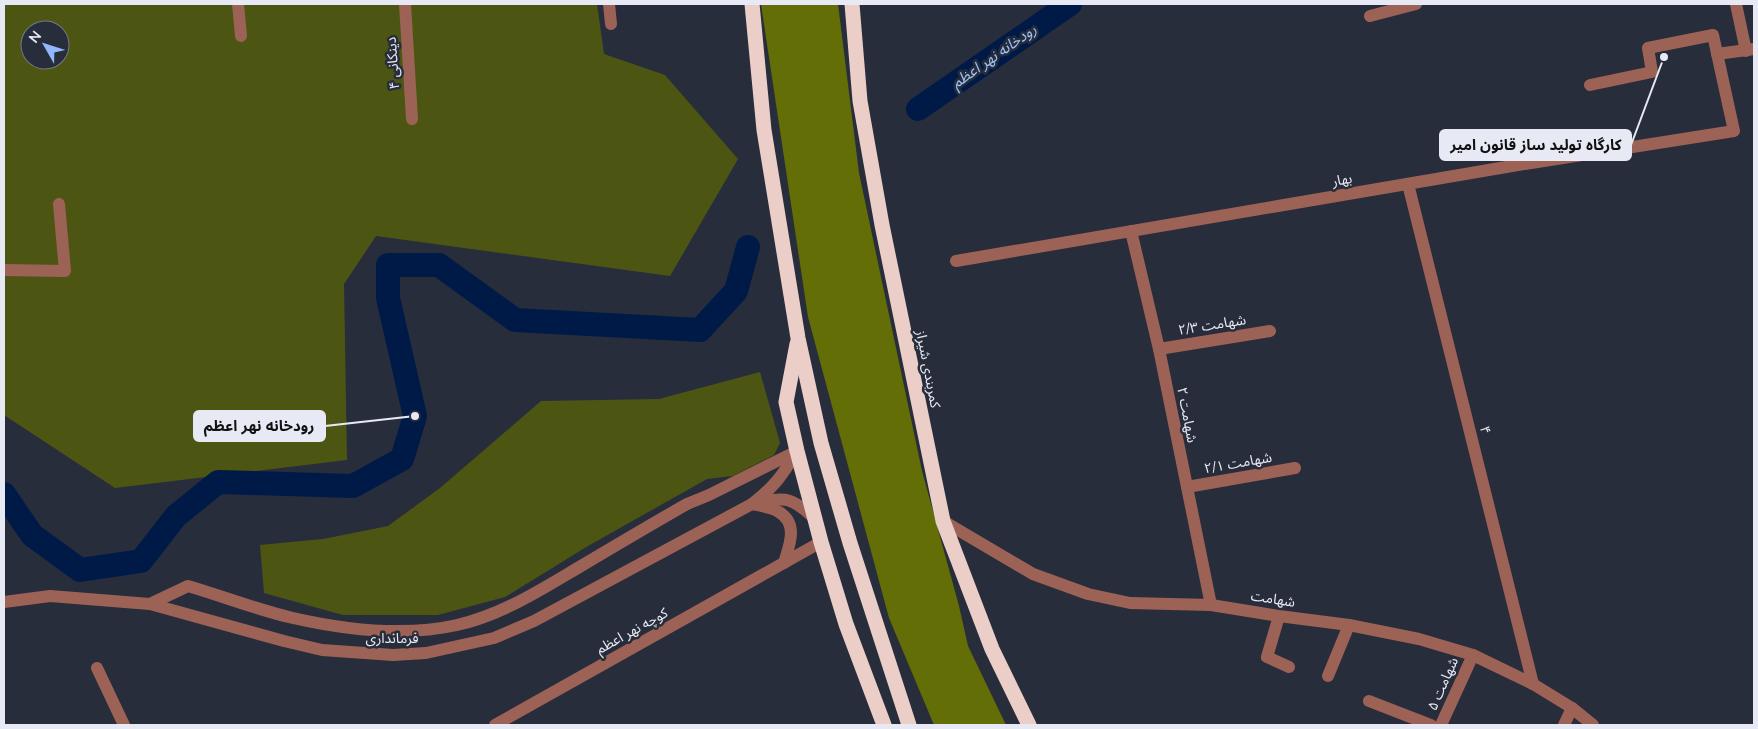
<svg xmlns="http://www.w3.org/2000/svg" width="1758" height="729" font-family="'Nunito Sans','Noto Sans Arabic',sans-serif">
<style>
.green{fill:#4d5513;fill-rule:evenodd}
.forest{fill:#646e06}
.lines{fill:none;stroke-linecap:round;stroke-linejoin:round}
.river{stroke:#001a48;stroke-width:24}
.minor{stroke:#9d6256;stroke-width:12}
.highway{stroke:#ebcec7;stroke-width:15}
.labels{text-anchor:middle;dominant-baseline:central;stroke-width:5;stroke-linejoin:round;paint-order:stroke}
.street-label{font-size:14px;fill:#e7eaf4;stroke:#282d3c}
.water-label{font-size:15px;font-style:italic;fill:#a1c5fc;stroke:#282d3c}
.leader{fill:none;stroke:#e7eaf4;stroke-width:2}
.callout-dot{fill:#e7eaf4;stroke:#282d3c;stroke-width:2}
.callout{fill:#e7eaf4;stroke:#e7eaf4;stroke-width:2}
.callout-label{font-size:15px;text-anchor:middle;font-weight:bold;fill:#111}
</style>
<rect width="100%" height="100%" fill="#282d3c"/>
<!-- green -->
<g class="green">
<path d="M4,4H597L604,54L665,75L738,159L670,276L376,236L344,284L347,460L115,488L4,415ZM30,30H60V60H30Z"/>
<path d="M760,372L780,443L774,455L733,476L707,479L588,546L505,597L438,615H343L264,593L260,545L323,539L388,526L440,488L541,401L659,399Z"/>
</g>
<!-- forest -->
<path class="forest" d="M761,4H838L859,173L922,471L959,606L968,646L1006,725H934L889,618L808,317Z"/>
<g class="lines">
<!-- river -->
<g class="river">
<path d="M918,109L1070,4"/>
<path d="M4,494L32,535L80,570L141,561L176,516L218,482L353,486L402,459L415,416L388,298V265H439L515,320L700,330L736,291L748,247"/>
</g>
<!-- minor -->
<g class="minor">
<path d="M238,4L241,36"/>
<path d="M405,4L412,119"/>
<path d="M609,4L611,24"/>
<path d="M1736,4L1746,51"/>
<path d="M1370,16L1416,4"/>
<path d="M1717,54L1754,49"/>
<path d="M1408,184L1533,684"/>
<path d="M1131,231L1159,349L1211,605"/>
<path d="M956,261L1512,166L1734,131L1713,35L1648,48L1652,72L1590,85"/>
<path d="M4,270L65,271L59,204"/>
<path d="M1159,349L1270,331"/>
<path d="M1187,487L1295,468"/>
<path d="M757,503C786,496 793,498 815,519"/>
<path d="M752,504C760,506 772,507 779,512C799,524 789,546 784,563"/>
<path d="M943,521L1033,574L1088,594L1130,603L1211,605L1279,616L1349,625L1419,639L1473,655L1533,684L1572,708L1593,725"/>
<path d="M4,602L50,596L150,604L284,641L322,650L393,655L426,653L494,638L534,621L752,504C775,486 782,476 797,451"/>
<path d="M150,604L188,586C222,596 258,610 293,618C346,630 404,637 457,625C501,615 539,591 576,569C613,547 650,525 687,504L709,495L797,451"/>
<path d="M1279,616L1267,657L1289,667"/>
<path d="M97,668L124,725"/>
<path d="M1328,676L1349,625"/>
<path d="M1369,701L1431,725"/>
<path d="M495,725L821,542"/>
<path d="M1441,725L1473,655"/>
<path d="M1564,725L1572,708"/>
</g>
<!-- highway -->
<g class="highway">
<path d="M752,4L764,130L798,338L821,443L850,543L909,725"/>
<path d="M852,4L860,101L882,225L943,521L992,649L1029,725"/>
<path d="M797,344L786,402L797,451L821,542L846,624L884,725"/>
</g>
</g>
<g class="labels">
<!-- street labels -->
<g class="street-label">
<text transform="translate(393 63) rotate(-94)">۴ دینکانی</text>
<text transform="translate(1342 180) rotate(-10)">بهار</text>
<text transform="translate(1212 325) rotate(-9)">۲/۳ شهامت</text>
<text transform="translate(928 369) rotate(79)">کمربندی شیراز</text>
<text transform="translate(1187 415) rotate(79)">۲ شهامت</text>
<text transform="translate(1485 430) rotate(76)">۴</text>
<text transform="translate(1238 463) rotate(-10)">۲/۱ شهامت</text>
<text transform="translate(1273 599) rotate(9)">شهامت</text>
<text transform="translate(632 631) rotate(-29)">کوچه نهر اعظم</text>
<text x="392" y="638">فرمانداری</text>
<text transform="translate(1443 684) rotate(-66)">۵ شهامت</text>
</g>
<!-- water labels -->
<g class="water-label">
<text transform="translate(994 56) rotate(-35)">رودخانه نهر اعظم</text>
</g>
</g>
<!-- callouts -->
<path class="leader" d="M1664 57L1631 145M415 416L325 426"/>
<g class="callout-dot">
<circle cx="1664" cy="57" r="5"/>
<circle cx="415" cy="416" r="5"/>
</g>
<g class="callout">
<rect x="1440" y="130" width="191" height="30" rx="5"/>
<rect x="194" y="411" width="131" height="30" rx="5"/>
</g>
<g class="callout-label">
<text x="1536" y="150">کارگاه تولید ساز قانون امیر</text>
<text x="259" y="431">رودخانه نهر اعظم</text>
</g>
<!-- border -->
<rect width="1758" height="729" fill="none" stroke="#e7eaf4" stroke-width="10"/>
<!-- north arrow -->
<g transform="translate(45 45) rotate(309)"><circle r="24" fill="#282d3c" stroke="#747986"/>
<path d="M0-4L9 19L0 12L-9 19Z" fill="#92b7fd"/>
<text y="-8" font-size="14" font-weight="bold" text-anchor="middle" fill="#e7eaf4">N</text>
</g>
</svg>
